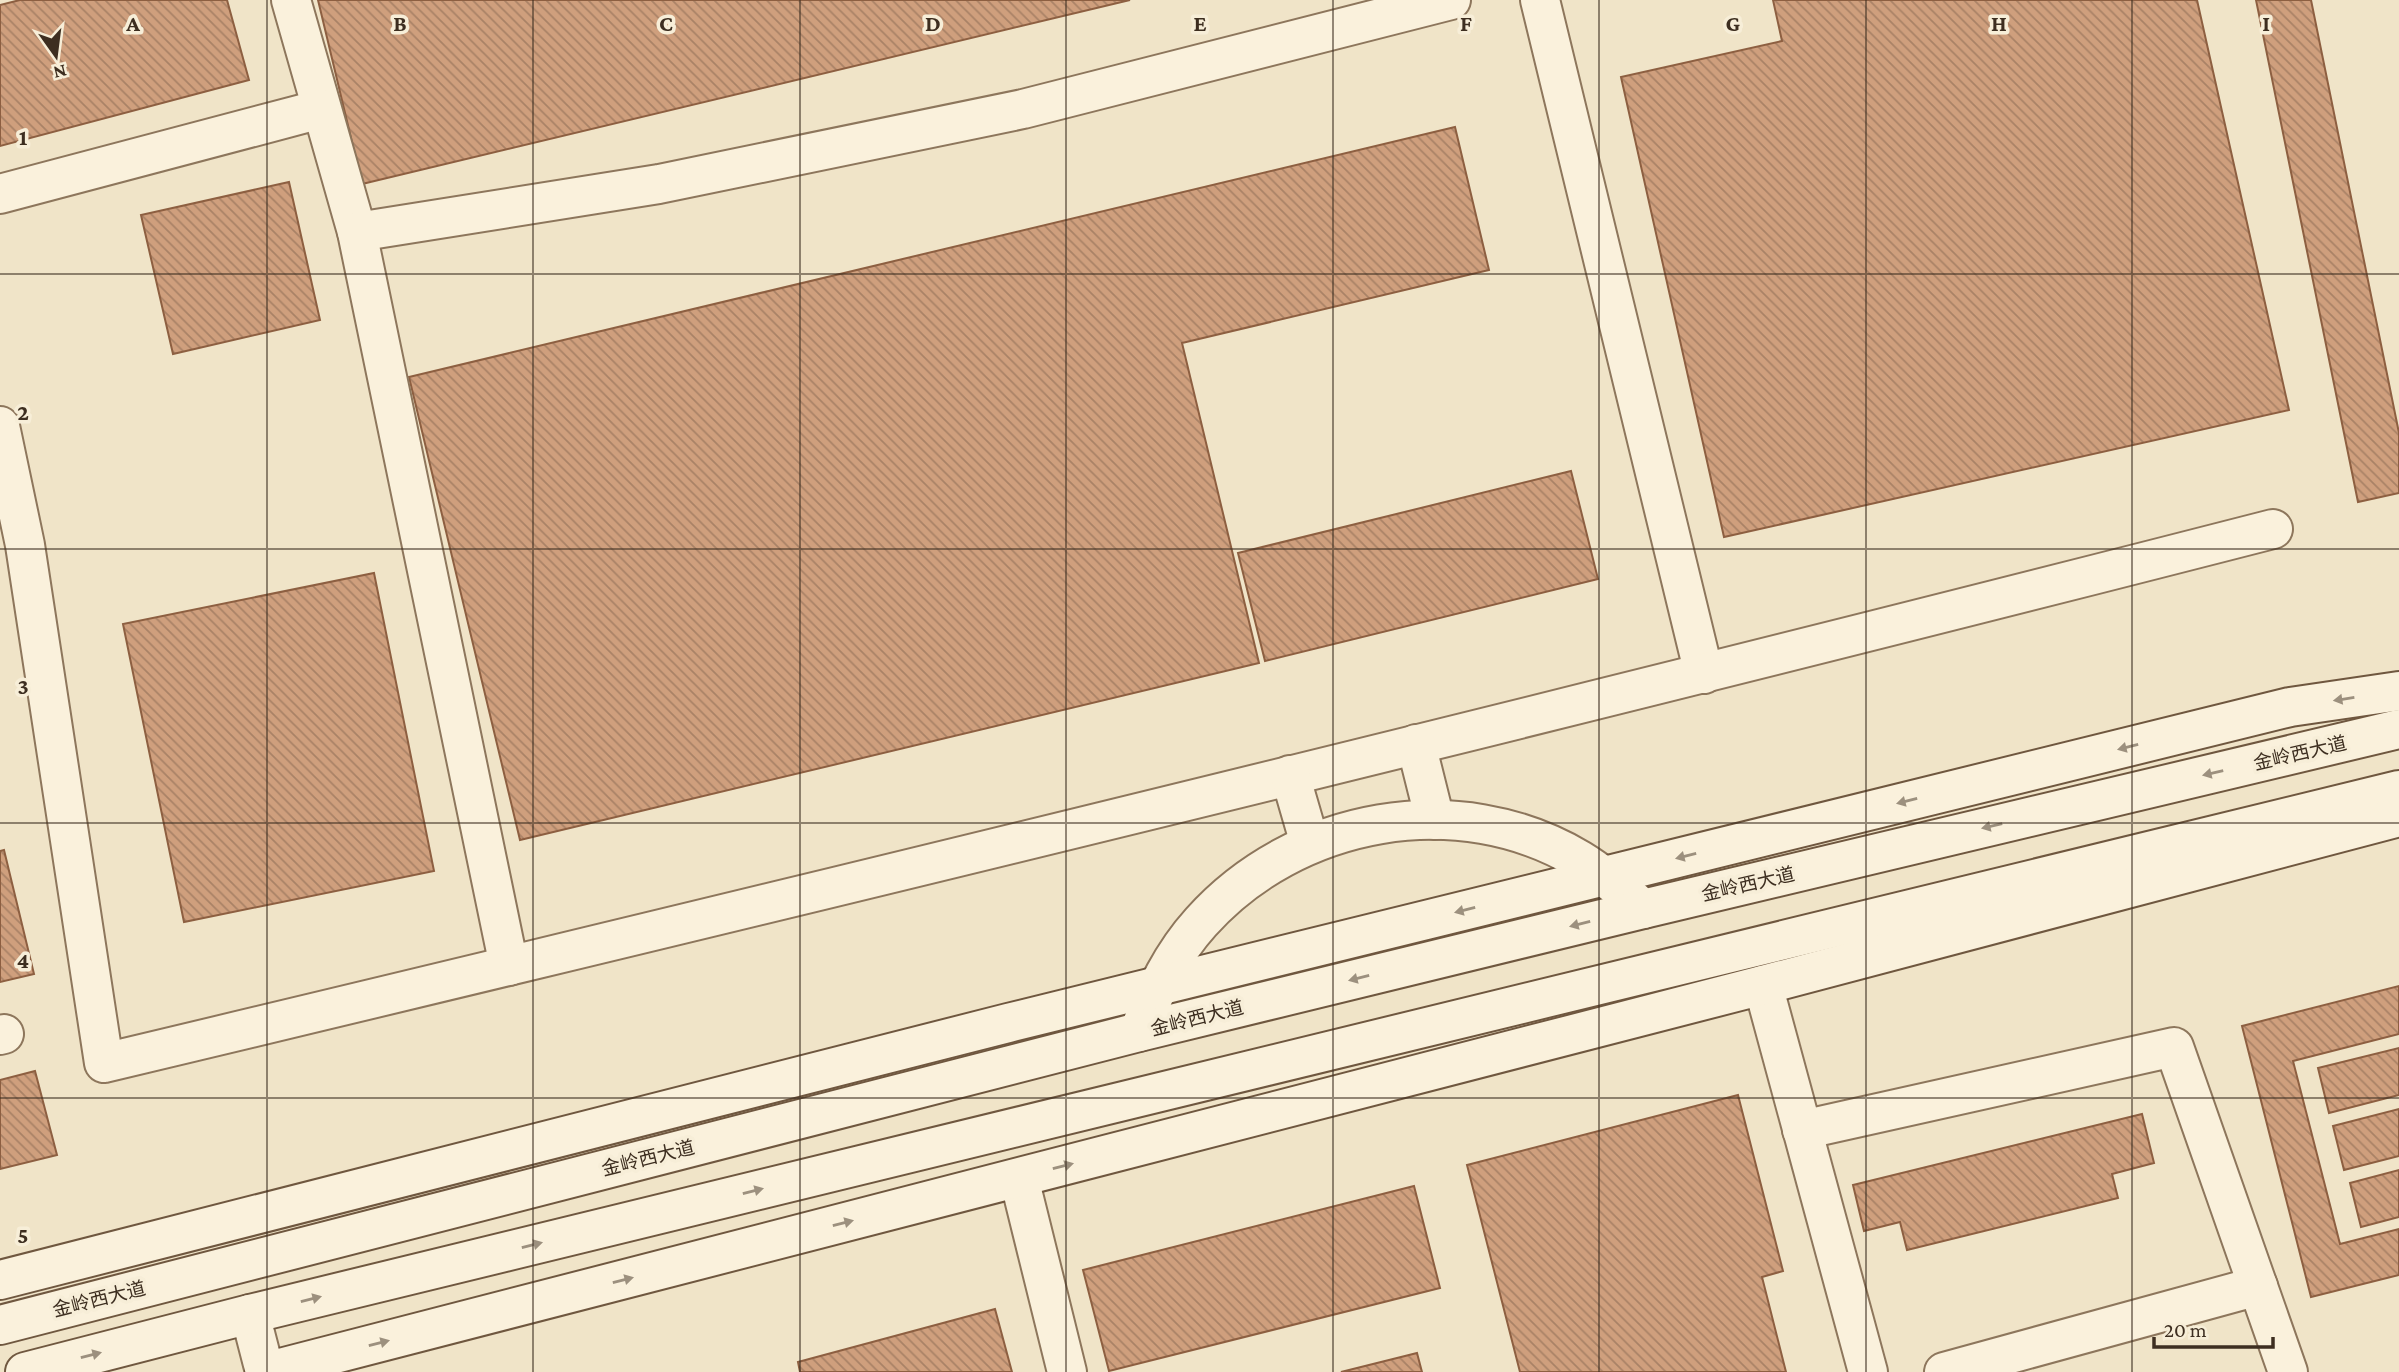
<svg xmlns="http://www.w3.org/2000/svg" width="2399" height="1372" font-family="'Crimson Pro','Noto Sans SC',serif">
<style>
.building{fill:url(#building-back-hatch);stroke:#8d5f41;stroke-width:2}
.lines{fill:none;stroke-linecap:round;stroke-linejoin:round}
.street-casing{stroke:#8d765c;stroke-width:42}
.secondary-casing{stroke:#6f573f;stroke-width:42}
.street{stroke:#faf1dc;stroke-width:38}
.secondary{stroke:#faf1dc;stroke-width:38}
.oneway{fill:#9c907e}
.grid{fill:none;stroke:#3d2e20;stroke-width:2;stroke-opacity:0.55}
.labels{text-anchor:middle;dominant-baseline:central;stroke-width:7;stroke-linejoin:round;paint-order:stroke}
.street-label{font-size:19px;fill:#3d2e20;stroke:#f7eed8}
.grid-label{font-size:23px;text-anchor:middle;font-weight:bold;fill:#3d2e20;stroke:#f7eed8;stroke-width:7;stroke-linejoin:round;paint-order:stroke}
</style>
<defs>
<pattern id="building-back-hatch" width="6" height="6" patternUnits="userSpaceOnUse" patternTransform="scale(1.75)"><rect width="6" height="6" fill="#cf9f7d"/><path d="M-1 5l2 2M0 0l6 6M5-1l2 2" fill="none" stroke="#a98266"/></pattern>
</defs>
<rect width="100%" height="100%" fill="#f0e4c8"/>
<!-- building -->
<g class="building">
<path d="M20,0H227L249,80L0,146V5Z"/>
<path d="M318,0H1130L362,184Z"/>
<path d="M1773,0H2197L2289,410L1724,537L1621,77L1782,41Z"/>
<path d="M2256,0H2311L2399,433V493L2358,502Z"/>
<path d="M1455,127L1489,270L1182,343L1259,663L520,840L409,377Z"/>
<path d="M289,182L320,320L173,354L141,215Z"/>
<path d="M1571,471L1598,579L1265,661L1238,553Z"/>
<path d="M374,573L434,871L184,922L123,624Z"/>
<path d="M4,850L34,974L0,982V851Z"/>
<path d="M2399,986V1034L2293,1061L2340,1244L2399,1229V1275L2311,1297L2242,1026Z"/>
<path d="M2399,1048V1095L2329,1113L2318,1068Z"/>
<path d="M35,1071L57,1155L0,1169V1080Z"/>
<path d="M1738,1095L1783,1271L1762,1277L1786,1372H1520L1467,1165Z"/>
<path d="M2399,1109V1156L2344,1170L2333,1126Z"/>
<path d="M2142,1114L2154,1163L2112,1174L2118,1198L1907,1250L1900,1222L1864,1231L1853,1185Z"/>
<path d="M2399,1170V1217L2361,1227L2350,1183Z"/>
<path d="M1414,1186L1440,1288L1109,1371L1083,1270Z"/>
<path d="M995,1309L1012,1372H800L798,1362Z"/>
<path d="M1417,1353L1422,1372H1341Z"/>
</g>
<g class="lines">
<!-- street casing -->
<g class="street-casing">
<g id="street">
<path d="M291,0L357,232L509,966"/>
<path d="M1540,0L1704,674"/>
<path d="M0,194L321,109"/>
<path d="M357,232L659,184L1023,109L1451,0"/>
<path d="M0,426L25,545L104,1063C828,890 1552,714 2273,529"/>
<path d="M1416,744L1435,820"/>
<path d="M1290,775L1310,844"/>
<path d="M1763,985L1868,1372"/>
<path d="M1139,1032C1154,992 1172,954 1201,922C1295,817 1458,787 1580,860C1603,874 1623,891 1643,909"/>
<path d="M0,1035L4,1034"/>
<path d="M1802,1130L2174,1047L2288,1372"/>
<path d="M1019,1178L1067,1372"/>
<path d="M250,1314L265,1372"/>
<path d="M1944,1372L2258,1286"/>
</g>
</g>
<!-- secondary casing -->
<g class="secondary-casing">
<g id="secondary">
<path d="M0,1280L1008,1023L2290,707L2399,691"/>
<path d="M0,1325L1139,1032L1643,909L2399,729"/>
<path d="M25,1372L250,1314L2399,790"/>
<path d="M265,1372L1763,985L2399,817"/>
</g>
</g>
<!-- street -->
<use href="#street" class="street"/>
<!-- secondary -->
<use href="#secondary" class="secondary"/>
</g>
<!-- one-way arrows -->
<defs><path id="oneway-solid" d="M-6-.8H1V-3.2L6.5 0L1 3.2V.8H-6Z" transform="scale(1.75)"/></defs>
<g class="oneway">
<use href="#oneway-solid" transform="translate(2344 699) rotate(171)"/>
<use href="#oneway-solid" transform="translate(2128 747) rotate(166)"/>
<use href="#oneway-solid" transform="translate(2213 773) rotate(167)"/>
<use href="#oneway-solid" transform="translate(1907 801) rotate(166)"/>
<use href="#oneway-solid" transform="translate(1992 826) rotate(167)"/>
<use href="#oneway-solid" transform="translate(1686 856) rotate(166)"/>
<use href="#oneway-solid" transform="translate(1465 910) rotate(166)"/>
<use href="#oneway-solid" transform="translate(1580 924) rotate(166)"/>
<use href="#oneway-solid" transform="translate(1359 978) rotate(166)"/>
<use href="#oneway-solid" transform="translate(1063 1166) rotate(-14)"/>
<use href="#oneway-solid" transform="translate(753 1191) rotate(-14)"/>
<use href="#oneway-solid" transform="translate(843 1223) rotate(-14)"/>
<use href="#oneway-solid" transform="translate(532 1245) rotate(-14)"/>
<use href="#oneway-solid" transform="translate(623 1280) rotate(-14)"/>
<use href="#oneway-solid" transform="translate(311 1299) rotate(-14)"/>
<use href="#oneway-solid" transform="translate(379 1343) rotate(-14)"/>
<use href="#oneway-solid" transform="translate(91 1355) rotate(-14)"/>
</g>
<!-- grid -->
<path class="grid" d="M267,0V1372M533,0V1372M800,0V1372M1066,0V1372M1333,0V1372M1599,0V1372M1866,0V1372M2132,0V1372M0,274H2399M0,549H2399M0,823H2399M0,1098H2399"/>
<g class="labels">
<!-- street labels -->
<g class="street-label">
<text transform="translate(2300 753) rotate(-13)">金岭西大道</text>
<text transform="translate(1748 884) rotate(-13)">金岭西大道</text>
<text transform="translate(1197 1018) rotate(-14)">金岭西大道</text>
<text transform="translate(648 1158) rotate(-14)">金岭西大道</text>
<text transform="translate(99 1299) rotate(-14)">金岭西大道</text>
</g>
</g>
<g class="grid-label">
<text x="133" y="31">A</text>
<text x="400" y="31">B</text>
<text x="666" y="31">C</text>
<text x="933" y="31">D</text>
<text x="1200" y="31">E</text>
<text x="1466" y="31">F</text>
<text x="1733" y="31">G</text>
<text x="1999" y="31">H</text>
<text x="2266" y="31">I</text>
<text x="23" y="145">1</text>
<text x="23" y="420">2</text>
<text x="23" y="694">3</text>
<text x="23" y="968">4</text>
<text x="23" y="1243">5</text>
</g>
<!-- north arrow -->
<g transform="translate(56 56) rotate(166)" stroke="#f7eed8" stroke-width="5" paint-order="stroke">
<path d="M0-5L12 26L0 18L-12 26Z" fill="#3d2e20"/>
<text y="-10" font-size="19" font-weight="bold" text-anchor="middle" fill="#3d2e20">N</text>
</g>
<!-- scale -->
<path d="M2154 1337v10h119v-10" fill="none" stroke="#3d2e20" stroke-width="3.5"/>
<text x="2164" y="1337" font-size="21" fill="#3d2e20" stroke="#f7eed8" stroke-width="5" paint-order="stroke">20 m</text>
</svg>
